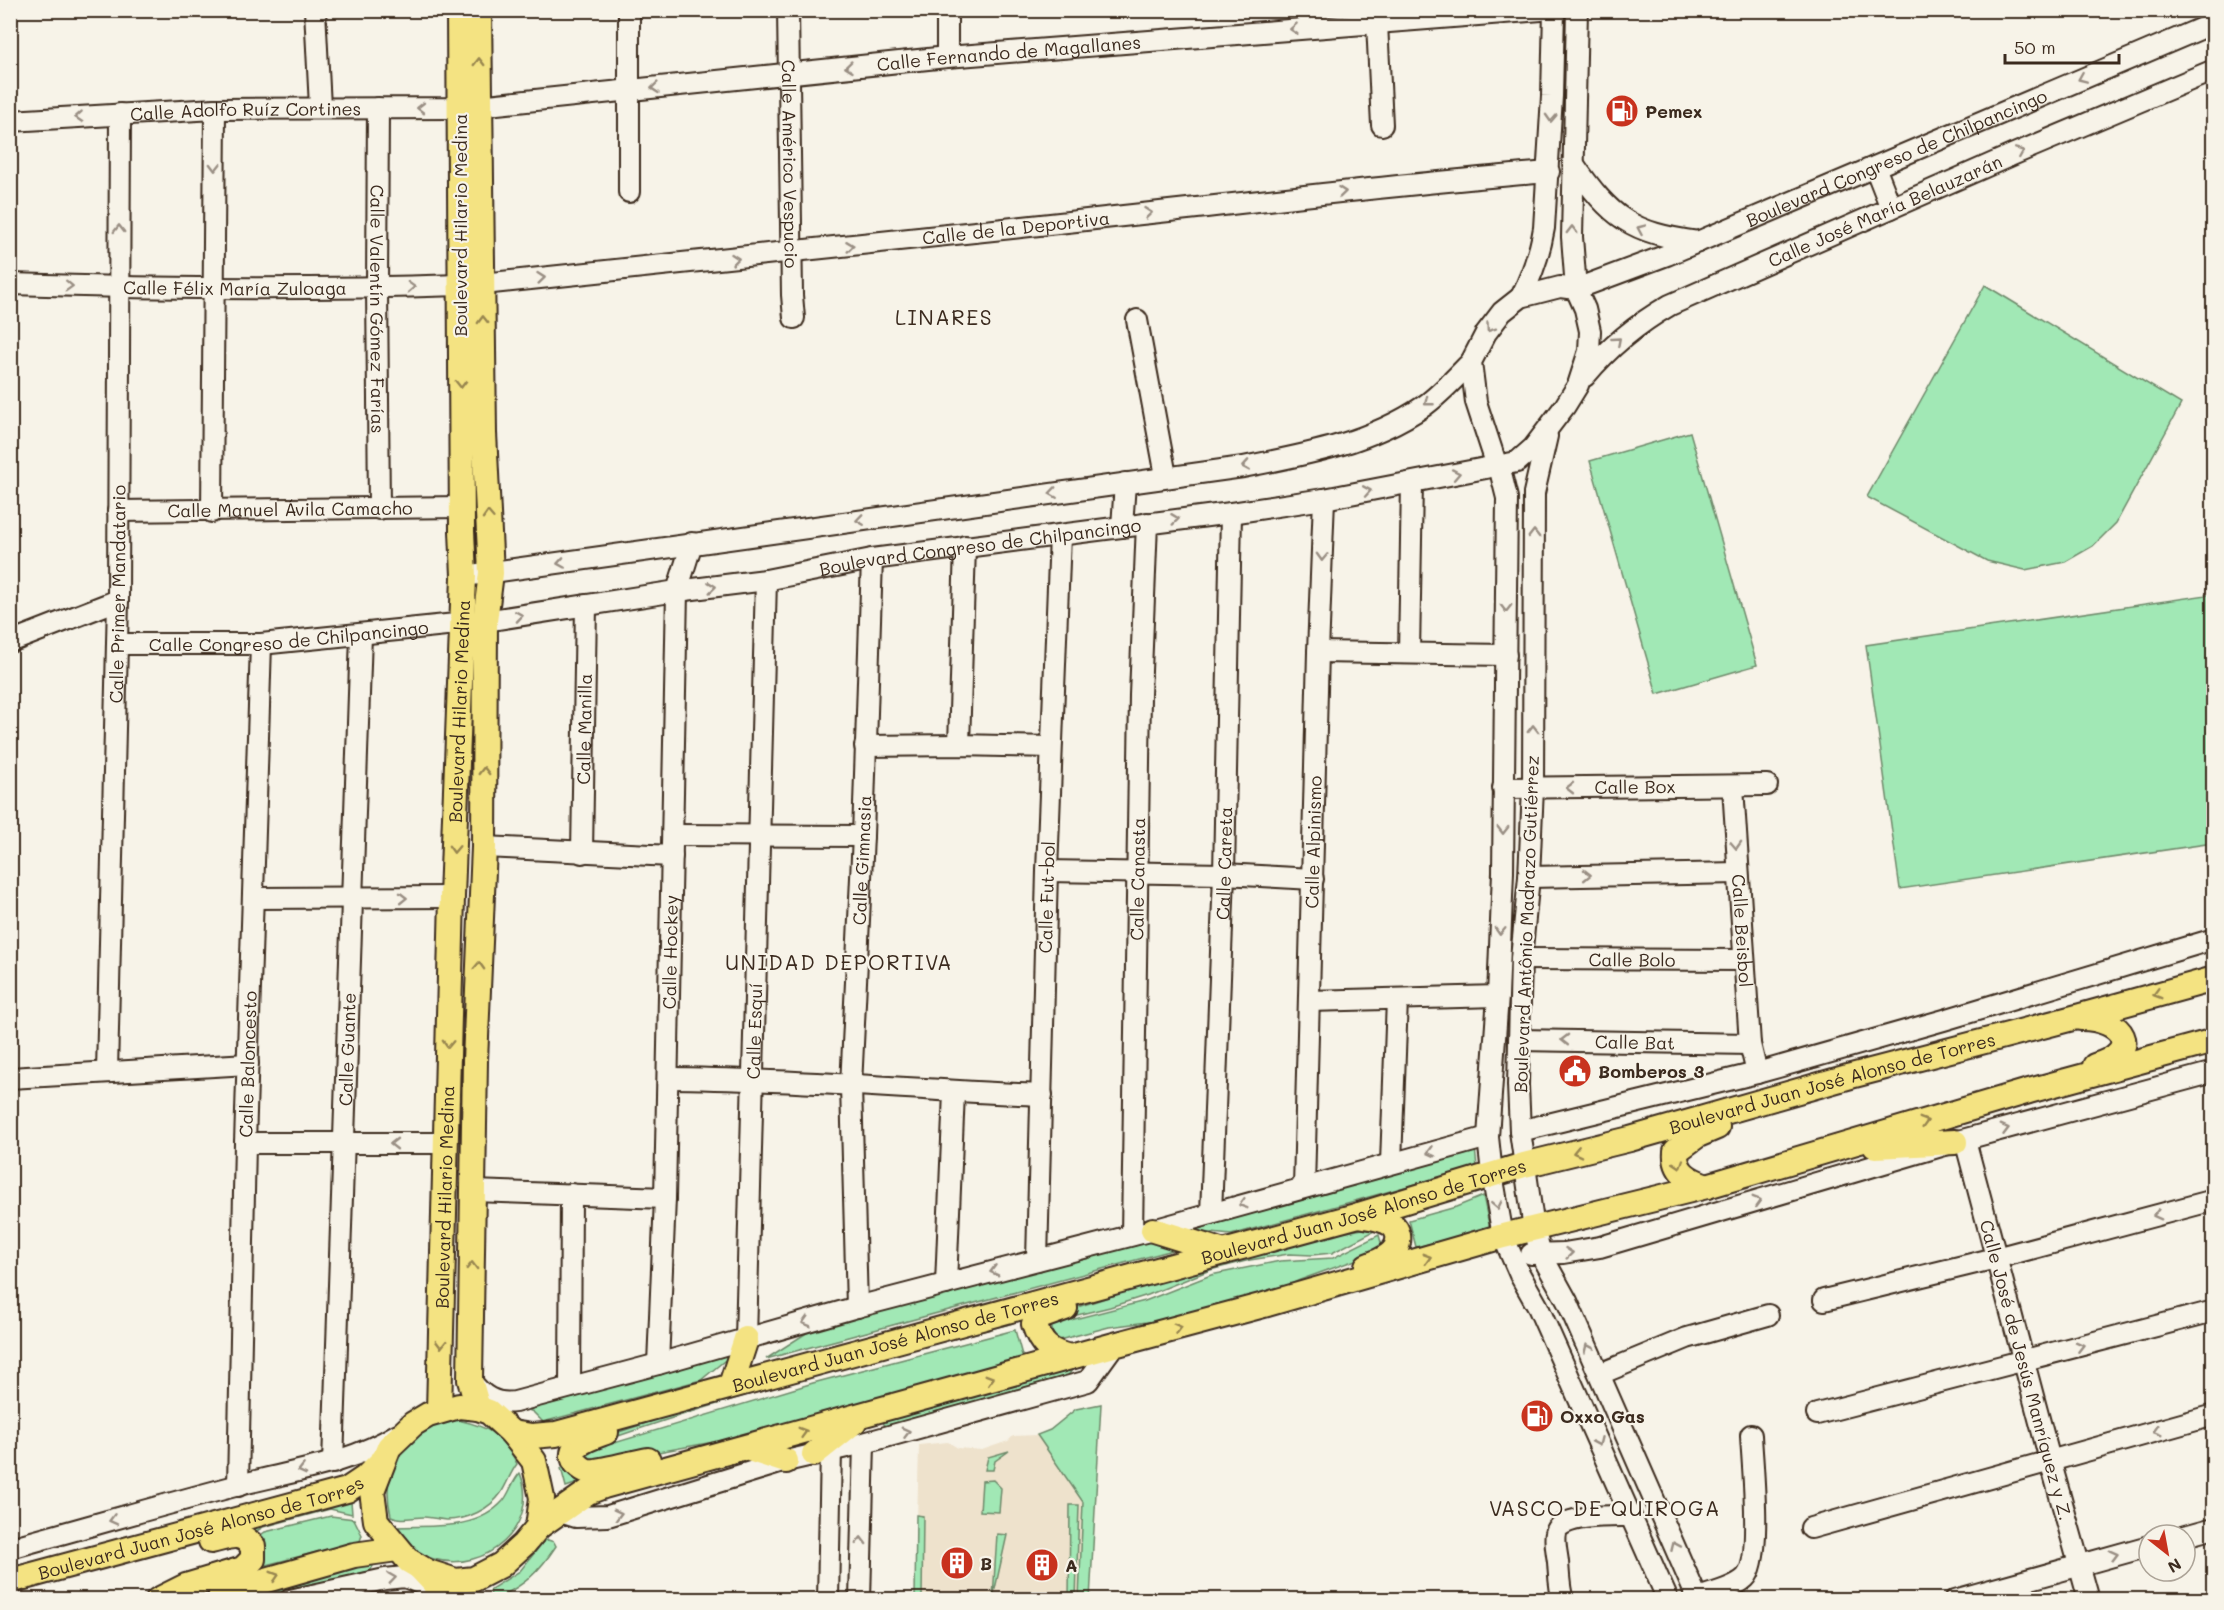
<svg xmlns="http://www.w3.org/2000/svg" width="2224" height="1610" font-family="Mali,sans-serif">
<style>
.built{fill:#eee2cc}
.green{fill:#a1e8b5;stroke:#6e896a;stroke-width:1.5}
.lines{fill:none;stroke-linecap:round;stroke-linejoin:round}
.minor-casing{stroke:#3b2a1e;stroke-width:24}
.major-casing{stroke:#3b2a1e;stroke-width:28}
.minor{stroke:#f7f3e8;stroke-width:20}
.major{stroke:#f4e382;stroke-width:24}
.oneway{stroke:#998e83}
.oneway2{stroke:#988650}
.labels{text-anchor:middle;dominant-baseline:central;stroke-width:4.5;stroke-linejoin:round;paint-order:stroke}
.street-label{font-size:18px;fill:#3b2a1e;stroke:#f7f3e8}
.poi-label{font-size:18px;font-weight:bold;fill:#3b2a1e;stroke:#f7f3e8;text-anchor:start}
.quarter-label{font-size:21px;letter-spacing:1.5px;fill:#3b2a1e;stroke:#f7f3e8}
</style>
<rect width="100%" height="100%" fill="#f7f3e8"/>
<filter id="ink" filterUnits="userSpaceOnUse"><feTurbulence type="fractalNoise" baseFrequency=".0167" numOctaves="2"/><feDisplacementMap in="SourceGraphic" scale="12" xChannelSelector="R" yChannelSelector="G"/><feConvolveMatrix kernelMatrix="1 2 1 2 8 2 1 2 1" color-interpolation-filters="sRGB"/></filter>
<g filter="url(#ink)">
<!-- built -->
<path class="built" d="M1101,1404L1090,1599L915,1600L919,1445L948,1442L958,1448L982,1450L1008,1441L1013,1436L1037,1435L1050,1430L1076,1409Z"/>
<!-- green -->
<g class="green">
<path d="M1985,285L2181,404L2116,523L2093,546L2065,562L2025,570L1987,561L1867,497Z"/>
<path d="M1690,432L1757,665L1657,694L1590,461Z"/>
<path d="M2213,594V843L1900,889L1866,645Z"/>
<path d="M1475,1148L1477,1167L1231,1235L1192,1231V1229Z"/>
<path d="M1483,1196L1490,1229L1416,1247L1409,1220L1456,1207Z"/>
<path d="M1379,1226L1382,1227L1332,1253L1312,1255L1289,1254L1250,1260L1210,1270L1148,1295L1110,1307L1065,1318L1068,1310L1209,1265L1324,1236Z"/>
<path d="M1379,1235L1383,1250L1300,1280L1260,1297L1155,1321L1109,1327L1055,1341L1051,1325L1145,1301L1211,1275L1280,1261L1333,1258Z"/>
<path d="M1146,1240L1172,1248L1173,1250L766,1359L822,1323Z"/>
<path d="M1012,1318L1013,1323C868,1362 723,1397 582,1449L610,1435L755,1387Z"/>
<path d="M1015,1330L1023,1359L719,1441L636,1456L597,1468L581,1453L813,1383Z"/>
<path d="M735,1352L701,1380L543,1422L533,1412L524,1408Z"/>
<path d="M1074,1367L1067,1377L886,1428L883,1422L886,1420Z"/>
<path d="M1101,1404L1090,1599H1079L1083,1502L1037,1435L1050,1430L1076,1409Z"/>
<path d="M458,1420C489,1427 503,1434 517,1464C510,1473 507,1484 501,1493C490,1509 467,1520 447,1520C440,1520 432,1517 424,1517C412,1517 402,1521 391,1516C379,1465 405,1426 458,1420Z"/>
<path d="M1009,1451L995,1461L993,1470H985L988,1457Z"/>
<path d="M568,1466L584,1481L566,1487L561,1468Z"/>
<path d="M520,1473C541,1526 485,1574 434,1559C416,1554 407,1540 396,1527C432,1525 475,1532 503,1501C510,1493 512,1481 520,1473Z"/>
<path d="M993,1480L1001,1488L999,1512L980,1511L982,1481Z"/>
<path d="M351,1501L352,1514L330,1509L263,1527L255,1532L250,1529V1526Z"/>
<path d="M1070,1505H1079L1076,1599H1069Z"/>
<path d="M916,1515L923,1516L922,1599H915Z"/>
<path d="M331,1516L354,1519L362,1535L360,1541L262,1566L258,1537L265,1532Z"/>
<path d="M997,1534L1007,1535L993,1598Z"/>
<path d="M548,1540L554,1542L556,1546C539,1572 524,1586 495,1599L492,1598L490,1592L491,1589L520,1571L544,1541Z"/>
<path d="M369,1563L373,1566L370,1571L256,1599L235,1600Z"/>
</g>
<g class="lines">
<!-- minor casing -->
<g class="minor-casing">
<g id="minor">
<path d="M315,10L320,107"/>
<path d="M629,10V192"/>
<path id="s1" d="M788,10L792,295L794,318"/>
<path d="M947,10V57"/>
<path d="M1377,23L1382,125"/>
<path id="s2" d="M378,108L377,288L379,509"/>
<path id="s3" d="M10,121L215,109L459,108L947,57L1541,10"/>
<path d="M1573,163C1611,218 1631,233 1698,242"/>
<path d="M1875,167L1891,208"/>
<path id="s4" d="M10,284C160,289 310,290 460,285"/>
<path id="s5" d="M483,284C724,260 965,233 1206,207C1320,194 1434,181 1549,172"/>
<path d="M1521,297C1532,275 1540,253 1544,228L1552,96L1554,10"/>
<path d="M1137,320L1166,476"/>
<path id="s6" d="M1585,376C1610,346 1637,324 1670,305L2012,155L2214,70"/>
<path d="M1547,436L1534,493L1533,788L1529,877L1521,959L1518,1085L1520,1131L1534,1229L1541,1254L1567,1301L1698,1600"/>
<path id="s7" d="M118,511L462,507"/>
<path d="M212,512L215,109"/>
<path d="M1122,527L1125,483"/>
<path d="M464,576L1243,467C1305,455 1370,443 1424,406C1441,394 1456,377 1471,362"/>
<path d="M10,642L118,600"/>
<path id="s8" d="M117,644H261L485,621L677,591L766,580L872,559L1231,513L1324,499L1517,462L1533,448L1565,406L1578,385L1589,351L1590,331L1585,309L1576,289L1572,237L1577,10"/>
<path d="M1318,652L1506,655"/>
<path d="M1409,653L1412,483"/>
<path d="M959,745L965,546"/>
<path d="M865,746L959,745L1051,747"/>
<path id="s9" d="M1733,787L1750,1044L1757,1073"/>
<path id="s10" d="M1503,788L1767,785"/>
<path d="M673,835L863,836"/>
<path d="M484,847L672,856"/>
<path id="s11" d="M582,853L586,605"/>
<path d="M1047,871L1224,874L1313,879"/>
<path d="M1529,877L1738,873"/>
<path d="M253,898L452,897"/>
<path id="s12" d="M1521,959L1744,960"/>
<path d="M1309,1001L1498,996"/>
<path id="s13" d="M1519,1040L1750,1044"/>
<path id="s14" d="M107,1072L118,600L120,114"/>
<path d="M10,1078L248,1064"/>
<path d="M668,1078C793,1079 917,1090 1042,1095"/>
<path d="M1520,1131L1757,1073L1944,1020L2214,939"/>
<path id="s15" d="M1965,1140L2050,1460L2089,1600"/>
<path d="M245,1143H445"/>
<path d="M1391,1163L1397,999"/>
<path id="s16" d="M1304,1187L1318,652L1324,499"/>
<path d="M473,1191L665,1198"/>
<path id="s17" d="M1211,1214L1224,874L1231,513"/>
<path id="s18" d="M1132,1235L1140,695L1147,523"/>
<path d="M1531,1254L1564,1253L1600,1247L1955,1142L2214,1072"/>
<path id="s19" d="M1037,1260L1047,871L1060,535"/>
<path d="M946,1284L954,1092"/>
<path d="M1824,1300L1996,1258L2214,1200"/>
<path id="s20" d="M857,1307L851,1086L863,836L872,559"/>
<path id="s21" d="M746,1339L766,580"/>
<path id="s22" d="M658,1364L665,1198L677,591L692,543"/>
<path d="M1600,1374L1687,1338L1768,1315"/>
<path d="M470,1380C482,1396 495,1405 515,1402L658,1364L857,1307L1153,1230L1488,1137"/>
<path d="M570,1387L571,1194"/>
<path d="M1817,1414L2214,1311"/>
<path id="s23" d="M333,1463L361,635"/>
<path id="s24" d="M238,1486L245,1143L261,644"/>
<path d="M560,1512L576,1517L608,1516L786,1461L864,1443L1088,1381L1114,1345"/>
<path d="M1811,1528L2214,1415"/>
<path d="M2185,1536L2214,1528"/>
<path d="M10,1548C87,1527 162,1505 239,1485C293,1471 350,1464 398,1434"/>
<path d="M1698,1598C1712,1593 1733,1589 1745,1578C1763,1561 1752,1462 1751,1435"/>
<path d="M290,1600L385,1579L405,1577L426,1586L436,1594"/>
<path d="M828,1600L831,1450"/>
<path d="M860,1600L864,1443"/>
<path d="M1563,1600C1559,1588 1559,1574 1558,1562C1557,1553 1554,1542 1556,1533C1559,1514 1615,1516 1630,1516"/>
<path id="s25" d="M1668,1600L1538,1307L1520,1275L1503,1236L1492,1174L1488,1137L1498,996L1503,872L1507,498L1499,466L1495,460L1476,402L1471,362L1486,333L1502,312L1521,297L1560,287L1576,289L1667,255L2214,23"/>
<path d="M1955,1600L2149,1546"/>
</g>
</g>
<!-- major casing -->
<g class="major-casing">
<g id="major">
<path d="M2081,1018C2123,1018 2144,1051 2095,1066"/>
<path d="M1875,1146L1955,1142"/>
<path d="M1707,1186C1689,1180 1674,1172 1676,1151L1698,1135L1717,1127"/>
<path d="M1359,1215C1369,1217 1382,1218 1391,1224C1395,1227 1397,1230 1398,1235C1401,1253 1381,1261 1367,1266"/>
<path d="M1153,1230L1224,1252"/>
<path d="M1065,1308L1040,1317L1034,1324C1041,1345 1049,1352 1070,1357"/>
<path d="M731,1385L746,1339"/>
<path d="M459,1406L478,1408L489,1412L512,1433L534,1461L542,1498L538,1527L524,1544L501,1565L474,1579L456,1581L428,1572L409,1561L376,1521L372,1491L389,1447L413,1424L428,1415Z"/>
<path d="M478,1408L470,1380L475,1061L484,847L485,621L491,573L484,433L479,10"/>
<path id="s26" d="M439,1411L452,897L464,576L462,531L459,10"/>
<path d="M606,1432C593,1437 563,1445 576,1463C579,1466 583,1470 588,1471C597,1473 635,1462 648,1460"/>
<path id="s27" d="M512,1433L532,1436L556,1434L1359,1215L1524,1165L1630,1139L1851,1076L2073,1018L2214,979"/>
<path d="M746,1448L786,1461"/>
<path d="M814,1454L854,1422"/>
<path d="M538,1527L588,1492L604,1486L1114,1345L1264,1305L1503,1236L1707,1186L2029,1091L2214,1041"/>
<path d="M419,1567L435,1584L439,1600"/>
<path id="s28" d="M10,1581L347,1490L365,1478L381,1462"/>
<path d="M221,1593L354,1555L397,1549"/>
<path d="M158,1600L186,1586L243,1569L253,1559V1546C239,1530 230,1537 211,1541"/>
</g>
</g>
<!-- minor -->
<use href="#minor" class="minor"/>
<!-- major -->
<use href="#major" class="major"/>
</g>
<!-- one-way arrows -->
<defs><path id="oneway-chevron" d="M-2-3.5L2.5 0L-2 3.5" fill="none" stroke-width="1.6" stroke-linecap="round" stroke-linejoin="round" transform="scale(1.5)"/></defs>
<g class="oneway">
<use href="#oneway-chevron" transform="translate(1294 29) rotate(176)"/>
<use href="#oneway-chevron" transform="translate(849 67) rotate(174)"/>
<use href="#oneway-chevron" transform="translate(2082 78) rotate(157)"/>
<use href="#oneway-chevron" transform="translate(655 88) rotate(174)"/>
<use href="#oneway-chevron" transform="translate(421 108) rotate(180)"/>
<use href="#oneway-chevron" transform="translate(79 117) rotate(176)"/>
<use href="#oneway-chevron" transform="translate(1551 118) rotate(93)"/>
<use href="#oneway-chevron" transform="translate(2020 152) rotate(-23)"/>
<use href="#oneway-chevron" transform="translate(215 167) rotate(91)"/>
<use href="#oneway-chevron" transform="translate(1342 192) rotate(-6)"/>
<use href="#oneway-chevron" transform="translate(1148 213) rotate(-6)"/>
<use href="#oneway-chevron" transform="translate(119 229) rotate(-90)"/>
<use href="#oneway-chevron" transform="translate(1641 229) rotate(-156)"/>
<use href="#oneway-chevron" transform="translate(1572 230) rotate(-90)"/>
<use href="#oneway-chevron" transform="translate(850 246) rotate(-7)"/>
<use href="#oneway-chevron" transform="translate(735 259) rotate(-6)"/>
<use href="#oneway-chevron" transform="translate(541 278) rotate(-6)"/>
<use href="#oneway-chevron" transform="translate(69 286) rotate(2)"/>
<use href="#oneway-chevron" transform="translate(411 287) rotate(-2)"/>
<use href="#oneway-chevron" transform="translate(1490 328) rotate(126)"/>
<use href="#oneway-chevron" transform="translate(1617 341) rotate(-41)"/>
<use href="#oneway-chevron" transform="translate(1428 402) rotate(142)"/>
<use href="#oneway-chevron" transform="translate(1246 466) rotate(171)"/>
<use href="#oneway-chevron" transform="translate(1456 474) rotate(-11)"/>
<use href="#oneway-chevron" transform="translate(1367 491) rotate(-10)"/>
<use href="#oneway-chevron" transform="translate(1053 493) rotate(172)"/>
<use href="#oneway-chevron" transform="translate(1175 519) rotate(-7)"/>
<use href="#oneway-chevron" transform="translate(860 520) rotate(172)"/>
<use href="#oneway-chevron" transform="translate(1534 534) rotate(-90)"/>
<use href="#oneway-chevron" transform="translate(1322 557) rotate(92)"/>
<use href="#oneway-chevron" transform="translate(561 563) rotate(171)"/>
<use href="#oneway-chevron" transform="translate(712 587) rotate(-7)"/>
<use href="#oneway-chevron" transform="translate(1506 608) rotate(90)"/>
<use href="#oneway-chevron" transform="translate(519 616) rotate(-9)"/>
<use href="#oneway-chevron" transform="translate(1533 729) rotate(-90)"/>
<use href="#oneway-chevron" transform="translate(1570 788) rotate(180)"/>
<use href="#oneway-chevron" transform="translate(1503 830) rotate(90)"/>
<use href="#oneway-chevron" transform="translate(1736 845) rotate(87)"/>
<use href="#oneway-chevron" transform="translate(1587 875) rotate(-1)"/>
<use href="#oneway-chevron" transform="translate(403 898) rotate(-1)"/>
<use href="#oneway-chevron" transform="translate(1500 931) rotate(92)"/>
<use href="#oneway-chevron" transform="translate(1565 1040) rotate(-179)"/>
<use href="#oneway-chevron" transform="translate(2005 1129) rotate(-15)"/>
<use href="#oneway-chevron" transform="translate(394 1144) rotate(180)"/>
<use href="#oneway-chevron" transform="translate(1431 1152) rotate(165)"/>
<use href="#oneway-chevron" transform="translate(1757 1201) rotate(-16)"/>
<use href="#oneway-chevron" transform="translate(1243 1204) rotate(164)"/>
<use href="#oneway-chevron" transform="translate(1497 1205) rotate(79)"/>
<use href="#oneway-chevron" transform="translate(2157 1215) rotate(165)"/>
<use href="#oneway-chevron" transform="translate(1569 1253) rotate(-6)"/>
<use href="#oneway-chevron" transform="translate(994 1271) rotate(165)"/>
<use href="#oneway-chevron" transform="translate(806 1322) rotate(164)"/>
<use href="#oneway-chevron" transform="translate(2080 1346) rotate(-14)"/>
<use href="#oneway-chevron" transform="translate(1588 1348) rotate(-114)"/>
<use href="#oneway-chevron" transform="translate(2157 1431) rotate(164)"/>
<use href="#oneway-chevron" transform="translate(906 1432) rotate(-15)"/>
<use href="#oneway-chevron" transform="translate(1598 1442) rotate(66)"/>
<use href="#oneway-chevron" transform="translate(302 1470) rotate(166)"/>
<use href="#oneway-chevron" transform="translate(618 1514) rotate(-15)"/>
<use href="#oneway-chevron" transform="translate(113 1520) rotate(165)"/>
<use href="#oneway-chevron" transform="translate(861 1541) rotate(-89)"/>
<use href="#oneway-chevron" transform="translate(1675 1546) rotate(-114)"/>
<use href="#oneway-chevron" transform="translate(2114 1555) rotate(-15)"/>
<use href="#oneway-chevron" transform="translate(392 1578) rotate(-8)"/>
</g>
<g class="oneway2">
<use href="#oneway-chevron" transform="translate(479 62) rotate(-90)"/>
<use href="#oneway-chevron" transform="translate(483 320) rotate(-91)"/>
<use href="#oneway-chevron" transform="translate(461 384) rotate(89)"/>
<use href="#oneway-chevron" transform="translate(488 515) rotate(-93)"/>
<use href="#oneway-chevron" transform="translate(484 771) rotate(-90)"/>
<use href="#oneway-chevron" transform="translate(454 849) rotate(92)"/>
<use href="#oneway-chevron" transform="translate(479 966) rotate(-88)"/>
<use href="#oneway-chevron" transform="translate(2157 994) rotate(164)"/>
<use href="#oneway-chevron" transform="translate(448 1044) rotate(92)"/>
<use href="#oneway-chevron" transform="translate(1924 1122) rotate(-16)"/>
<use href="#oneway-chevron" transform="translate(1577 1152) rotate(167)"/>
<use href="#oneway-chevron" transform="translate(1679 1164) rotate(72)"/>
<use href="#oneway-chevron" transform="translate(1427 1258) rotate(-16)"/>
<use href="#oneway-chevron" transform="translate(472 1266) rotate(-89)"/>
<use href="#oneway-chevron" transform="translate(1178 1328) rotate(-15)"/>
<use href="#oneway-chevron" transform="translate(441 1344) rotate(91)"/>
<use href="#oneway-chevron" transform="translate(990 1379) rotate(-16)"/>
<use href="#oneway-chevron" transform="translate(803 1432) rotate(-16)"/>
<use href="#oneway-chevron" transform="translate(275 1576) rotate(-17)"/>
</g>
</g>
<!-- icons -->
<defs>
<g id="fuel-disc" transform="scale(1.725)"><circle r="9.5" fill="#c8321e" stroke="#f7f3e8"/><path d="M-5.5-6h7V0h2V4h1.3V-2.5L3-4.5l.8-.8L6-3V5H2.5V1h-1V6h-7ZM-4.2-4.7v3.2H.2V-4.7Z" fill="#fff"/></g>
<g id="civic-disc" transform="scale(1.725)"><circle r="9.5" fill="#c8321e" stroke="#f7f3e8"/><path d="M-.6-6.5H3V-4.5H.6V-3L4-1V1h2V6H-6V1h2V-1L-.6-3ZM-1.2 2.5V6h2.4V2.5Z" fill="#fff"/></g>
<g id="building-disc" transform="scale(1.725)"><circle r="9.5" fill="#c8321e" stroke="#f7f3e8"/><path d="M-4-6H4V6H1V3H-1V6H-4ZM-2.5-4.3h1.7v1.8h-1.7ZM.8-4.3h1.7v1.8H.8ZM-2.5-1h1.7V.8h-1.7ZM.8-1h1.7V.8H.8Z" fill="#fff"/></g>
</defs>
<g fill-rule="evenodd">
<use href="#fuel-disc" x="1622" y="111"/>
<use href="#civic-disc" x="1575" y="1071"/>
<use href="#fuel-disc" x="1537" y="1416"/>
<use href="#building-disc" x="957" y="1563"/>
<use href="#building-disc" x="1042" y="1565"/>
</g>
<g class="labels">
<!-- street labels -->
<g class="street-label">
<text stroke="none"><textPath href="#s3" startOffset="1002">Calle Fernando de Magallanes</textPath></text>
<text stroke="none"><textPath href="#s3" startOffset="236">Calle Adolfo Ruíz Cortines</textPath></text>
<text stroke="none"><textPath href="#s25" startOffset="1767">Boulevard Congreso de Chilpancingo</textPath></text>
<text stroke="none"><textPath href="#s1" startOffset="154">Calle Américo Vespucio</textPath></text>
<text stroke="none"><textPath href="#s6" startOffset="346">Calle José María Belauzarán</textPath></text>
<text transform="translate(460 225) rotate(-90)">Boulevard Hilario Medina</text>
<text stroke="none"><textPath href="#s5" startOffset="536">Calle de la Deportiva</textPath></text>
<text stroke="none"><textPath href="#s4" startOffset="225">Calle Félix María Zuloaga</textPath></text>
<text stroke="none"><textPath href="#s2" startOffset="201">Calle Valentín Gómez Farías</textPath></text>
<text stroke="none"><textPath href="#s7" startOffset="172">Calle Manuel Ávila Camacho</textPath></text>
<text stroke="none"><textPath href="#s8" startOffset="870">Boulevard Congreso de Chilpancingo</textPath></text>
<text stroke="none"><textPath href="#s14" startOffset="478">Calle Primer Mandatario</textPath></text>
<text stroke="none"><textPath href="#s8" startOffset="172">Calle Congreso de Chilpancingo</textPath></text>
<text stroke="none"><textPath href="#s26" startOffset="700">Boulevard Hilario Medina</textPath></text>
<text stroke="none"><textPath href="#s11" startOffset="124">Calle Manilla</textPath></text>
<text stroke="none"><textPath href="#s10" startOffset="132">Calle Box</textPath></text>
<text stroke="none"><textPath href="#s16" startOffset="345">Calle Alpinismo</textPath></text>
<text stroke="none"><textPath href="#s20" startOffset="447">Calle Gimnasia</textPath></text>
<text stroke="none"><textPath href="#s17" startOffset="351">Calle Careta</textPath></text>
<text stroke="none"><textPath href="#s18" startOffset="356">Calle Canasta</textPath></text>
<text stroke="none"><textPath href="#s19" startOffset="363">Calle Fut-bol</textPath></text>
<text transform="translate(1526 924) rotate(-88)">Boulevard Antônio Madrazo Gutiérrez</text>
<text stroke="none"><textPath href="#s9" startOffset="144">Calle Beisbol</textPath></text>
<text stroke="none"><textPath href="#s22" startOffset="412">Calle Hockey</textPath></text>
<text stroke="none"><textPath href="#s12" startOffset="111">Calle Bolo</textPath></text>
<text stroke="none"><textPath href="#s21" startOffset="308">Calle Esquí</textPath></text>
<text stroke="none"><textPath href="#s13" startOffset="116">Calle Bat</textPath></text>
<text stroke="none"><textPath href="#s23" startOffset="414">Calle Guante</textPath></text>
<text stroke="none"><textPath href="#s24" startOffset="422">Calle Baloncesto</textPath></text>
<text stroke="none"><textPath href="#s27" startOffset="1368">Boulevard Juan José Alonso de Torres</textPath></text>
<text stroke="none"><textPath href="#s26" startOffset="214">Boulevard Hilario Medina</textPath></text>
<text stroke="none"><textPath href="#s27" startOffset="882">Boulevard Juan José Alonso de Torres</textPath></text>
<text stroke="none"><textPath href="#s27" startOffset="396">Boulevard Juan José Alonso de Torres</textPath></text>
<text stroke="none"><textPath href="#s15" startOffset="238">Calle José de Jesús Manríquez y Z.</textPath></text>
<text stroke="none"><textPath href="#s28" startOffset="198">Boulevard Juan José Alonso de Torres</textPath></text>
</g>
<!-- poi labels -->
<g class="poi-label">
<text x="1645" y="111">Pemex</text>
<text x="1598" y="1071">Bomberos 3</text>
<text x="1560" y="1416">Oxxo Gas</text>
<text x="980" y="1563">B</text>
<text x="1065" y="1565">A</text>
</g>
<!-- quarter labels -->
<g class="quarter-label">
<text x="944" y="316">LINARES</text>
<text x="839" y="961">UNIDAD DEPORTIVA</text>
<text x="1605" y="1507">VASCO DE QUIROGA</text>
</g>
</g>
<!-- margin -->
<rect width="2224" height="1610" fill="none" stroke="#f7f3e8" stroke-width="36"/>
<rect x="18" y="18" width="2188" height="1574" fill="none" stroke="#3b2a1e" stroke-width="2" filter="url(#ink)"/>
<!-- north arrow -->
<g transform="translate(2167 1553) rotate(149)"><circle r="28" fill="#f7f3e8" stroke="#aca397" stroke-width="1.5"/>
<path d="M0-4.5L10 22L0 15L-10 22Z" fill="#c8321e"/>
<text y="-9" font-size="16" font-weight="bold" text-anchor="middle" fill="#3b2a1e">N</text>
</g>
<!-- scale -->
<path d="M2005 54v9h114v-9" fill="none" stroke="#3b2a1e" stroke-width="3"/>
<text x="2014" y="54" font-size="18" fill="#3b2a1e" stroke="#f7f3e8" stroke-width="4.5" paint-order="stroke">50 m</text>
</svg>
